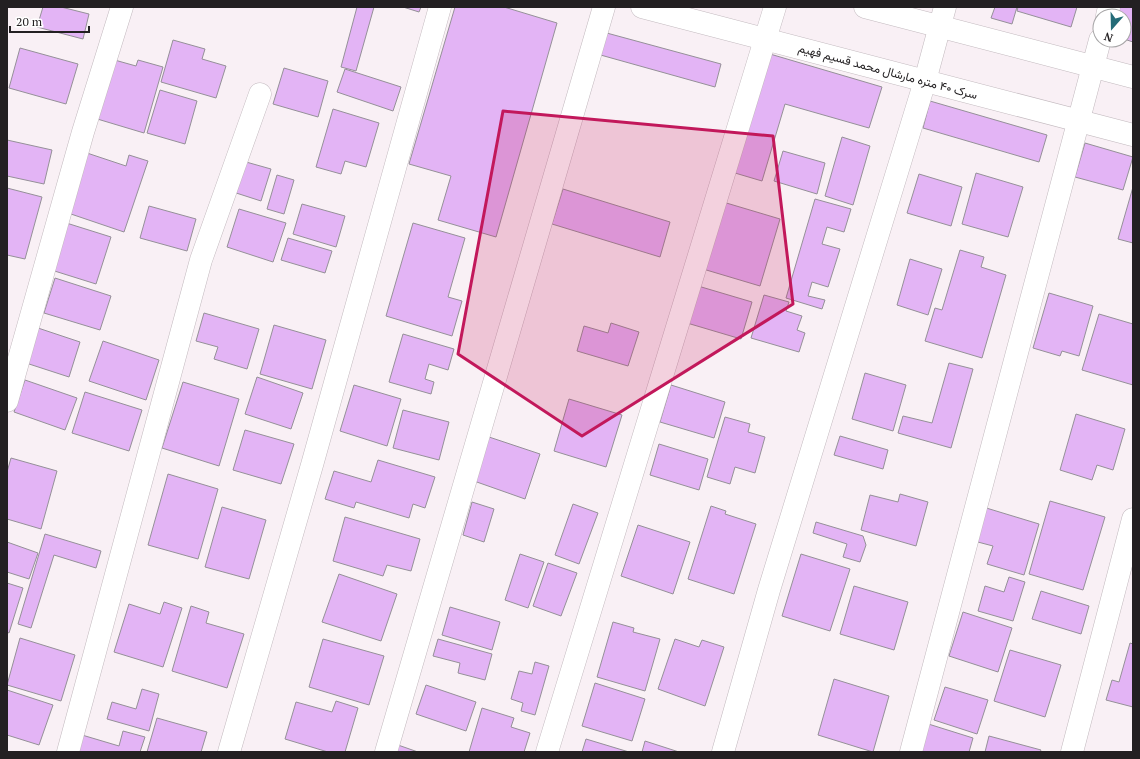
<svg xmlns="http://www.w3.org/2000/svg" width="1140" height="759" font-family="'PT Serif',Vazirmatn,serif">
<style>
.building{fill:#e3b4f5;stroke:#959098}
.lines{fill:none;stroke-linecap:round;stroke-linejoin:round}
.minor-casing{stroke:#c3babf;stroke-width:23}
.minor{stroke:#fff;stroke-width:22}
.marked{fill:#c2185b;fill-opacity:0.2;stroke:#c2185b;stroke-width:3;stroke-linejoin:round}
.labels{text-anchor:middle;dominant-baseline:central;stroke-width:4;stroke-linejoin:round;paint-order:stroke}
.street-label{font-size:12px;fill:#232022;stroke:#fff}
</style>
<rect width="100%" height="100%" fill="#f9f0f5"/>
<!-- building -->
<g class="building">
<path d="M43,7H61L89,14L83,39L37,27Z"/>
<path d="M357,7H374L356,71L341,67Z"/>
<path d="M403,7H421L419,12Z"/>
<path d="M455,7H504L557,23L496,237L438,220L451,176L409,164Z"/>
<path d="M995,7H1017L1012,24L991,18Z"/>
<path d="M1018,7H1077L1071,27L1017,11Z"/>
<path d="M1118,7H1133V42L1124,39V16H1115Z"/>
<path d="M603,32L721,64L715,87L597,54Z"/>
<path d="M173,40L205,49L202,59L226,66L216,98L161,82Z"/>
<path d="M20,48L78,64L66,104L9,88Z"/>
<path d="M770,54L882,87L869,128L785,104L762,181L735,173Z"/>
<path d="M111,59L136,66L138,60L163,67L144,133L94,118Z"/>
<path d="M284,68L328,81L318,117L273,104Z"/>
<path d="M345,69L401,87L393,111L337,92Z"/>
<path d="M160,90L197,101L185,144L147,133Z"/>
<path d="M930,101L1047,135L1039,162L923,128Z"/>
<path d="M333,109L379,123L366,167L345,161L341,174L316,167Z"/>
<path d="M842,137L870,146L853,205L825,196Z"/>
<path d="M7,140L52,150L44,184L7,176Z"/>
<path d="M1085,143L1133,157L1123,190L1075,177Z"/>
<path d="M783,151L825,163L817,194L774,181Z"/>
<path d="M87,153L126,166L129,155L148,161L124,232L68,213Z"/>
<path d="M239,160L271,169L261,201L230,191Z"/>
<path d="M976,173L1023,187L1008,237L962,224Z"/>
<path d="M919,174L962,187L951,226L907,213Z"/>
<path d="M277,175L294,180L284,214L267,209Z"/>
<path d="M1133,187V243L1118,239Z"/>
<path d="M7,188L42,197L25,259L7,255Z"/>
<path d="M563,189L670,222L660,257L552,224Z"/>
<path d="M815,199L851,209L844,232L827,227L822,244L840,249L828,287L812,282L808,296L825,300L822,309L786,298Z"/>
<path d="M723,202L780,219L760,286L703,269Z"/>
<path d="M302,204L345,216L336,247L293,234Z"/>
<path d="M149,206L196,219L187,251L140,238Z"/>
<path d="M239,209L286,223L273,262L227,247Z"/>
<path d="M60,221L111,237L96,284L45,268Z"/>
<path d="M413,223L465,238L448,297L462,301L452,336L386,316Z"/>
<path d="M288,238L332,251L325,273L281,260Z"/>
<path d="M960,250L984,257L981,267L1006,275L982,358L925,341L935,308L942,310Z"/>
<path d="M910,259L942,269L928,315L897,305Z"/>
<path d="M55,278L111,296L100,330L44,313Z"/>
<path d="M698,286L752,302L741,339L687,323Z"/>
<path d="M1049,293L1093,306L1079,356L1062,351L1060,356L1033,348Z"/>
<path d="M764,295L789,302L786,311L802,316L797,330L805,333L799,352L751,338Z"/>
<path d="M204,313L259,329L247,369L214,359L218,347L196,341Z"/>
<path d="M1099,314L1133,324V385L1082,370Z"/>
<path d="M611,323L639,332L628,366L577,351L584,326L608,333Z"/>
<path d="M274,325L326,340L312,389L260,374Z"/>
<path d="M38,328L80,342L69,377L26,363Z"/>
<path d="M403,334L454,349L448,370L429,364L425,379L434,382L431,394L389,382Z"/>
<path d="M103,341L159,360L146,400L89,381Z"/>
<path d="M949,363L973,369L951,448L898,433L903,416L932,423Z"/>
<path d="M865,373L906,385L893,431L852,419Z"/>
<path d="M257,377L303,393L291,429L245,414Z"/>
<path d="M25,380L77,398L65,430L14,412Z"/>
<path d="M183,382L239,399L219,466L162,448Z"/>
<path d="M354,385L401,399L387,446L340,431Z"/>
<path d="M671,385L725,402L714,438L660,422Z"/>
<path d="M85,392L142,410L129,451L72,433Z"/>
<path d="M569,399L622,415L606,467L554,451Z"/>
<path d="M403,410L449,422L439,460L393,448Z"/>
<path d="M1076,414L1125,429L1113,470L1097,465L1092,480L1060,470Z"/>
<path d="M725,417L750,424L748,432L765,437L755,473L735,467L730,484L707,477Z"/>
<path d="M245,430L294,444L281,484L233,470Z"/>
<path d="M840,436L888,450L883,469L834,455Z"/>
<path d="M489,437L540,454L525,499L474,481Z"/>
<path d="M659,444L708,459L699,490L650,475Z"/>
<path d="M11,458L57,471L41,529L7,519V472Z"/>
<path d="M378,460L435,477L425,508L413,504L409,518L356,502L354,508L325,499L334,471L371,482Z"/>
<path d="M168,474L218,489L198,559L148,545Z"/>
<path d="M900,494L928,502L916,546L861,530L870,495L898,502Z"/>
<path d="M1050,501L1105,517L1083,590L1029,574Z"/>
<path d="M472,502L494,509L484,542L463,535Z"/>
<path d="M573,504L598,513L579,564L555,555Z"/>
<path d="M711,506L726,511L725,514L756,524L734,594L688,579Z"/>
<path d="M222,507L266,520L249,579L205,567Z"/>
<path d="M983,507L1039,524L1024,575L987,564L993,546L974,541Z"/>
<path d="M345,517L420,539L411,571L387,565L383,576L333,561Z"/>
<path d="M816,522L863,536L866,545L860,562L843,557L847,544L813,533Z"/>
<path d="M638,525L690,542L673,594L621,576Z"/>
<path d="M45,534L101,551L96,568L54,555L31,628L18,624Z"/>
<path d="M7,542L38,553L29,579L7,572Z"/>
<path d="M520,554L544,562L528,608L505,600Z"/>
<path d="M801,554L850,569L830,631L782,616Z"/>
<path d="M548,563L577,573L561,616L533,606Z"/>
<path d="M339,574L397,594L381,641L322,622Z"/>
<path d="M1009,577L1025,582L1013,621L978,611L985,586L1004,592Z"/>
<path d="M7,583L23,588L9,633L7,632Z"/>
<path d="M854,586L908,602L894,650L840,634Z"/>
<path d="M1041,591L1089,606L1081,634L1032,619Z"/>
<path d="M164,602L182,608L163,667L114,652L129,604L160,614Z"/>
<path d="M191,606L209,612L206,623L244,634L227,688L172,671Z"/>
<path d="M450,607L500,622L492,650L442,635Z"/>
<path d="M963,612L1012,628L998,672L949,656Z"/>
<path d="M613,622L634,628L633,632L660,639L645,691L597,677Z"/>
<path d="M20,638L75,655L61,701L7,685Z"/>
<path d="M323,639L384,656L369,705L309,687Z"/>
<path d="M438,639L492,654L485,680L458,673L460,663L433,656Z"/>
<path d="M675,639L699,647L702,640L724,647L705,706L658,689Z"/>
<path d="M1130,643L1133,644V707L1106,700L1112,680L1119,682Z"/>
<path d="M1010,650L1061,665L1045,717L994,701Z"/>
<path d="M535,662L549,666L535,715L521,711L523,703L511,699L519,671L532,674Z"/>
<path d="M834,679L889,696L873,752L818,735Z"/>
<path d="M595,683L645,699L632,741L582,726Z"/>
<path d="M426,685L476,702L466,731L416,714Z"/>
<path d="M945,687L988,700L977,734L934,720Z"/>
<path d="M142,689L159,694L149,731L107,719L112,702L136,709Z"/>
<path d="M7,690L53,705L39,745L7,735Z"/>
<path d="M336,701L358,708L345,752H328L285,739L296,702L332,712Z"/>
<path d="M482,708L514,718L511,727L530,733L524,752H469Z"/>
<path d="M157,718L207,732L201,752H147Z"/>
<path d="M922,722L973,738L969,752H912Z"/>
<path d="M123,731L145,737L140,752H77L82,735L119,746Z"/>
<path d="M989,736L1041,750L1040,752H985Z"/>
<path d="M586,739L629,752H582Z"/>
<path d="M645,741L679,752H642Z"/>
<path d="M398,745L418,752H396Z"/>
</g>
<g class="lines">
<!-- minor casing -->
<g class="minor-casing">
<g id="minor">
<path d="M642,7L1133,135"/>
<path d="M865,7L1133,77"/>
<path d="M1107,16L1109,7"/>
<path d="M7,401L83,132L122,7"/>
<path d="M68,752L201,260L260,94"/>
<path d="M229,752L312,465L440,7"/>
<path d="M386,752L604,7"/>
<path d="M547,752L775,7"/>
<path d="M723,752L769,590L925,81L945,7"/>
<path d="M911,752L1100,40"/>
<path d="M1072,752L1133,519"/>
</g>
</g>
<!-- minor -->
<use href="#minor" class="minor"/>
</g>
<!-- marked area -->
<path class="marked" d="M503,111L773,136L793,304L582,436L458,354Z"/>
<g class="labels">
<!-- street labels -->
<g class="street-label">
<text transform="translate(888 71) rotate(15)">سرک ۴۰ متره مارشال محمد قسیم فهیم</text>
</g>
</g>
<!-- border -->
<rect width="1140" height="759" fill="none" stroke="#232022" stroke-width="16"/>
<!-- north arrow -->
<g transform="translate(1112 28) rotate(200)"><circle r="19" fill="#ffffff" stroke="#a7a6a7"/>
<path d="M0-3L7 15L0 10L-7 15Z" fill="#246c78"/>
<text y="-6" font-size="11" font-weight="bold" text-anchor="middle" fill="#232022">N</text>
</g>
<!-- scale -->
<path d="M10 26v6h79v-6" fill="none" stroke="#232022" stroke-width="2"/>
<text x="16" y="26" font-size="12" fill="#232022" stroke="#ffffff" stroke-width="3" paint-order="stroke">20 m</text>
</svg>
